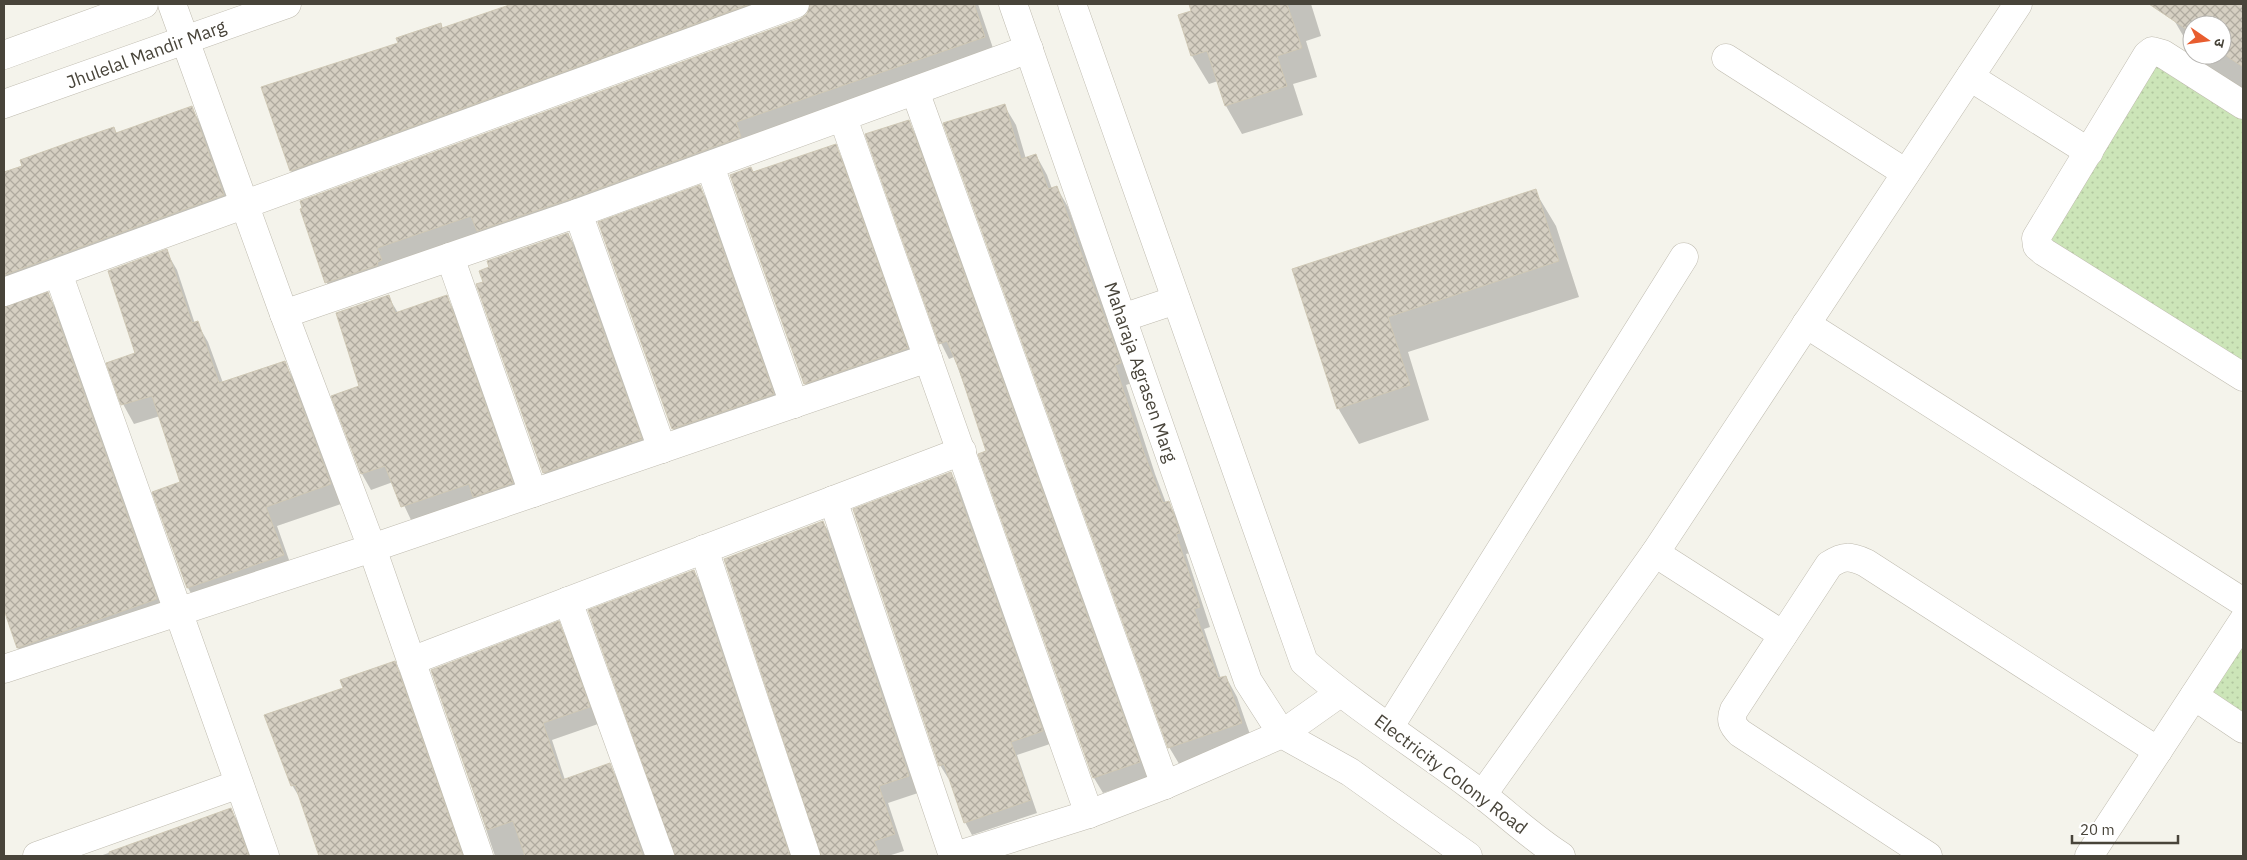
<svg xmlns="http://www.w3.org/2000/svg" width="2247" height="860" font-family="'IBM Plex Sans','Noto Sans Devanagari',sans-serif">
<style>
.park{fill:url(#park-dots)}
.shadow{fill:#0003}
.building{fill:url(#building-cross-hatch);stroke:#cfc8b5}
.lines{fill:none;stroke-linecap:round;stroke-linejoin:round}
.minor-casing{stroke:#bfbbaf;stroke-width:29}
.minor{stroke:#fff;stroke-width:28}
.labels{text-anchor:middle;dominant-baseline:central;stroke-width:4.5;stroke-linejoin:round;paint-order:stroke}
.street-label{font-size:18px;fill:#48443a;stroke:#fff}
</style>
<defs>
<pattern id="park-dots" width="8" height="8" patternUnits="userSpaceOnUse" patternTransform="scale(1.25)"><rect width="8" height="8" fill="#cce5b8"/><path d="M2 2h.1M6 6h.1" fill="none" stroke="#b1c69f" stroke-width="1.8" stroke-linecap="round"/></pattern>
<pattern id="building-cross-hatch" width="8" height="8" patternUnits="userSpaceOnUse" patternTransform="scale(1.25)"><rect width="8" height="8" fill="#d5cfc2"/><path d="M0 0l8 8M0 8l8-8" fill="none" stroke="#afaa9f"/></pattern>
</defs>
<rect width="100%" height="100%" fill="#f4f3eb"/>
<!-- park -->
<g class="park">
<path d="M2158,63L2243,118V364L2046,238Z"/>
<path d="M2243,645V712L2213,692Z"/>
</g>
<!-- shadow -->
<g class="shadow">
<path d="M516,4H978L996,57L338,303L327,283L301,210L801,20L808,14L811,8L801,9L302,191L291,171L263,88L399,43L440,24L443,29Z"/>
<path d="M1190,4H1311L1321,36L1306,41L1317,77L1293,84L1303,115L1242,134L1226,106L1218,81L1209,84L1192,56L1180,16L1193,12Z"/>
<path d="M2185,4H2243V94L2200,65L2194,55H2222V25H2192V51L2174,20Z"/>
<path d="M1004,105L1016,125L1026,159L1036,155L1047,175L1052,189L1057,188L1068,207L1132,383L1126,385L1155,474L1166,503L1168,502L1180,522L1190,553L1186,554L1210,627L1204,629L1221,679L1226,677L1237,697L1253,743L1181,767L1169,747Z"/>
<path d="M192,108L203,128L235,215L4,301V174L113,128L117,134Z"/>
<path d="M908,121L917,137L1148,778L1103,793L1094,778L980,455L988,452L954,357L949,359L941,343Z"/>
<path d="M835,146L843,160L915,363L813,397L805,384L754,173Z"/>
<path d="M700,187L708,201L781,408L681,442L673,429Z"/>
<path d="M1535,191L1556,226L1579,297L1408,352L1429,420L1359,444L1338,408L1294,269Z"/>
<path d="M568,234L575,246L648,451L551,485L544,473L484,283Z"/>
<path d="M166,251L177,270L195,324L197,323L208,342L223,383L284,362L295,381L341,504L277,526L294,574L199,607L188,588L154,493L182,483L160,416L134,424L123,404Z"/>
<path d="M48,294L59,314L168,619L29,668L18,648L8,620L13,619L4,592V308Z"/>
<path d="M388,296L398,313L446,296L455,312L521,499L412,522L393,482L371,490L362,474L333,396L361,387Z"/>
<path d="M951,473L958,486L1050,744L1017,755L1037,813L972,835L965,822L950,777L948,778L940,765Z"/>
<path d="M823,522L833,539L918,793L888,803L904,851L888,856H822Z"/>
<path d="M694,571L704,588L793,856H676Z"/>
<path d="M558,623L568,640L598,724L552,740L565,780L609,764L619,781L646,856H495L433,671Z"/>
<path d="M394,662L404,679L465,856H320L303,803L292,785L344,689Z"/>
<path d="M231,809L240,826L251,856H100Z"/>
</g>
<!-- building -->
<g class="building">
<path d="M512,4H750L290,171L261,87L398,43L396,38L441,23L442,28Z"/>
<path d="M810,4H974L985,37L736,122L741,137L573,198L477,231L471,216L377,248L382,260L377,262L378,265L325,283L300,209L302,208L300,201L800,19L807,14Z"/>
<path d="M1189,4H1287L1302,48L1277,56L1287,86L1225,106L1207,51L1191,56L1178,15L1191,11Z"/>
<path d="M2149,4H2243V67L2222,53V25H2192V33Z"/>
<path d="M1005,104L1021,159L1036,154L1048,189L1057,186L1121,363L1115,365L1144,453L1163,503L1169,501L1180,533L1176,534L1200,607L1194,609L1218,678L1226,676L1242,723L1168,748L943,123Z"/>
<path d="M192,106L224,195L4,275V172L22,166L20,160L76,140L114,127L116,133Z"/>
<path d="M909,120L1140,762L1093,778L978,454L986,451L959,369L947,341L939,344L865,134Z"/>
<path d="M836,144L908,348L804,384L730,175L751,167L753,172Z"/>
<path d="M700,185L774,394L672,429L598,222Z"/>
<path d="M1536,189L1559,261L1388,317L1410,385L1337,409L1292,269Z"/>
<path d="M568,233L642,439L543,473L476,284L483,282L479,271L489,267L487,261Z"/>
<path d="M167,249L192,323L198,321L219,383L285,361L331,484L266,507L284,555L187,588L152,492L180,482L152,396L121,405L106,363L135,353L108,271Z"/>
<path d="M48,292L157,599L17,648L4,610V307Z"/>
<path d="M389,295L395,313L447,295L513,483L473,497L469,484L401,507L385,466L361,474L331,396L359,386L336,313Z"/>
<path d="M951,472L1043,731L1011,742L1031,800L964,823L944,764L939,766L853,509Z"/>
<path d="M823,521L909,776L879,786L895,834L874,841L880,856H821L724,559Z"/>
<path d="M694,570L790,856H675L588,610Z"/>
<path d="M559,621L590,707L543,723L562,780L610,763L643,856H525L513,821L487,830L431,670Z"/>
<path d="M395,661L463,856H319L295,785L291,786L264,715L343,688L340,680Z"/>
<path d="M231,808L249,856H110L109,852Z"/>
</g>
<g class="lines">
<!-- minor casing -->
<g class="minor-casing">
<g id="minor">
<path d="M172,4L284,314L372,548L479,856"/>
<path d="M1013,4L1248,681L1282,734L1350,772L1468,856"/>
<path d="M1072,4L1304,662C1355,707 1413,743 1468,784C1500,807 1528,835 1561,856"/>
<path d="M4,55L144,4"/>
<path d="M1726,58L1906,173"/>
<path d="M1970,77L2089,152"/>
<path d="M915,91L1165,785"/>
<path d="M4,104L287,4"/>
<path d="M2243,105L2163,54L2152,51L2147,55L2036,238L2037,246L2044,252L2243,377"/>
<path d="M843,118L1089,814"/>
<path d="M710,166L794,404"/>
<path d="M578,213L662,449"/>
<path d="M450,257L533,493"/>
<path d="M58,273L265,856"/>
<path d="M4,292L795,4"/>
<path d="M284,314L578,213L1029,49"/>
<path d="M1122,318L1176,300"/>
<path d="M1806,324L2243,602"/>
<path d="M833,500L953,856"/>
<path d="M704,549L806,856"/>
<path d="M1655,553L1783,635"/>
<path d="M568,601L660,856"/>
<path d="M411,661L962,451"/>
<path d="M4,669L372,548L928,358"/>
<path d="M2194,696L2243,729"/>
<path d="M1390,726L1684,257"/>
<path d="M1483,794L1655,553L2018,4"/>
<path d="M37,856L239,784"/>
<path d="M955,856L1089,814L1165,785L1282,734L1340,693"/>
<path d="M1928,856L1740,733C1732,725 1730,720 1734,710L1829,565C1844,555 1850,556 1866,563L2158,751"/>
<path d="M2089,856L2243,621"/>
</g>
</g>
<!-- minor -->
<use href="#minor" class="minor"/>
</g>
<g class="labels">
<!-- street labels -->
<g class="street-label">
<text transform="translate(146 54) rotate(-20)">Jhulelal Mandir Marg</text>
<text transform="translate(1141 372) rotate(71)">Maharaja Agrasen Marg</text>
<text transform="translate(1451 774) rotate(37)">Electricity Colony Road</text>
</g>
</g>
<!-- border -->
<rect width="2247" height="860" fill="none" stroke="#48443a" stroke-width="10"/>
<!-- north arrow -->
<g transform="translate(2207 40) rotate(103)"><circle r="24" fill="#ffffff" stroke="#b6b4b0"/>
<path d="M0-4L9 19L0 12L-9 19Z" fill="#e85d2f"/>
<text y="-8" font-size="14" font-weight="bold" text-anchor="middle" fill="#48443a">उ</text>
</g>
<!-- scale -->
<path d="M2072 835v8h106v-8" fill="none" stroke="#48443a" stroke-width="2.5"/>
<text x="2080" y="835" font-size="15" fill="#48443a" stroke="#ffffff" stroke-width="4" paint-order="stroke">20 m</text>
</svg>
